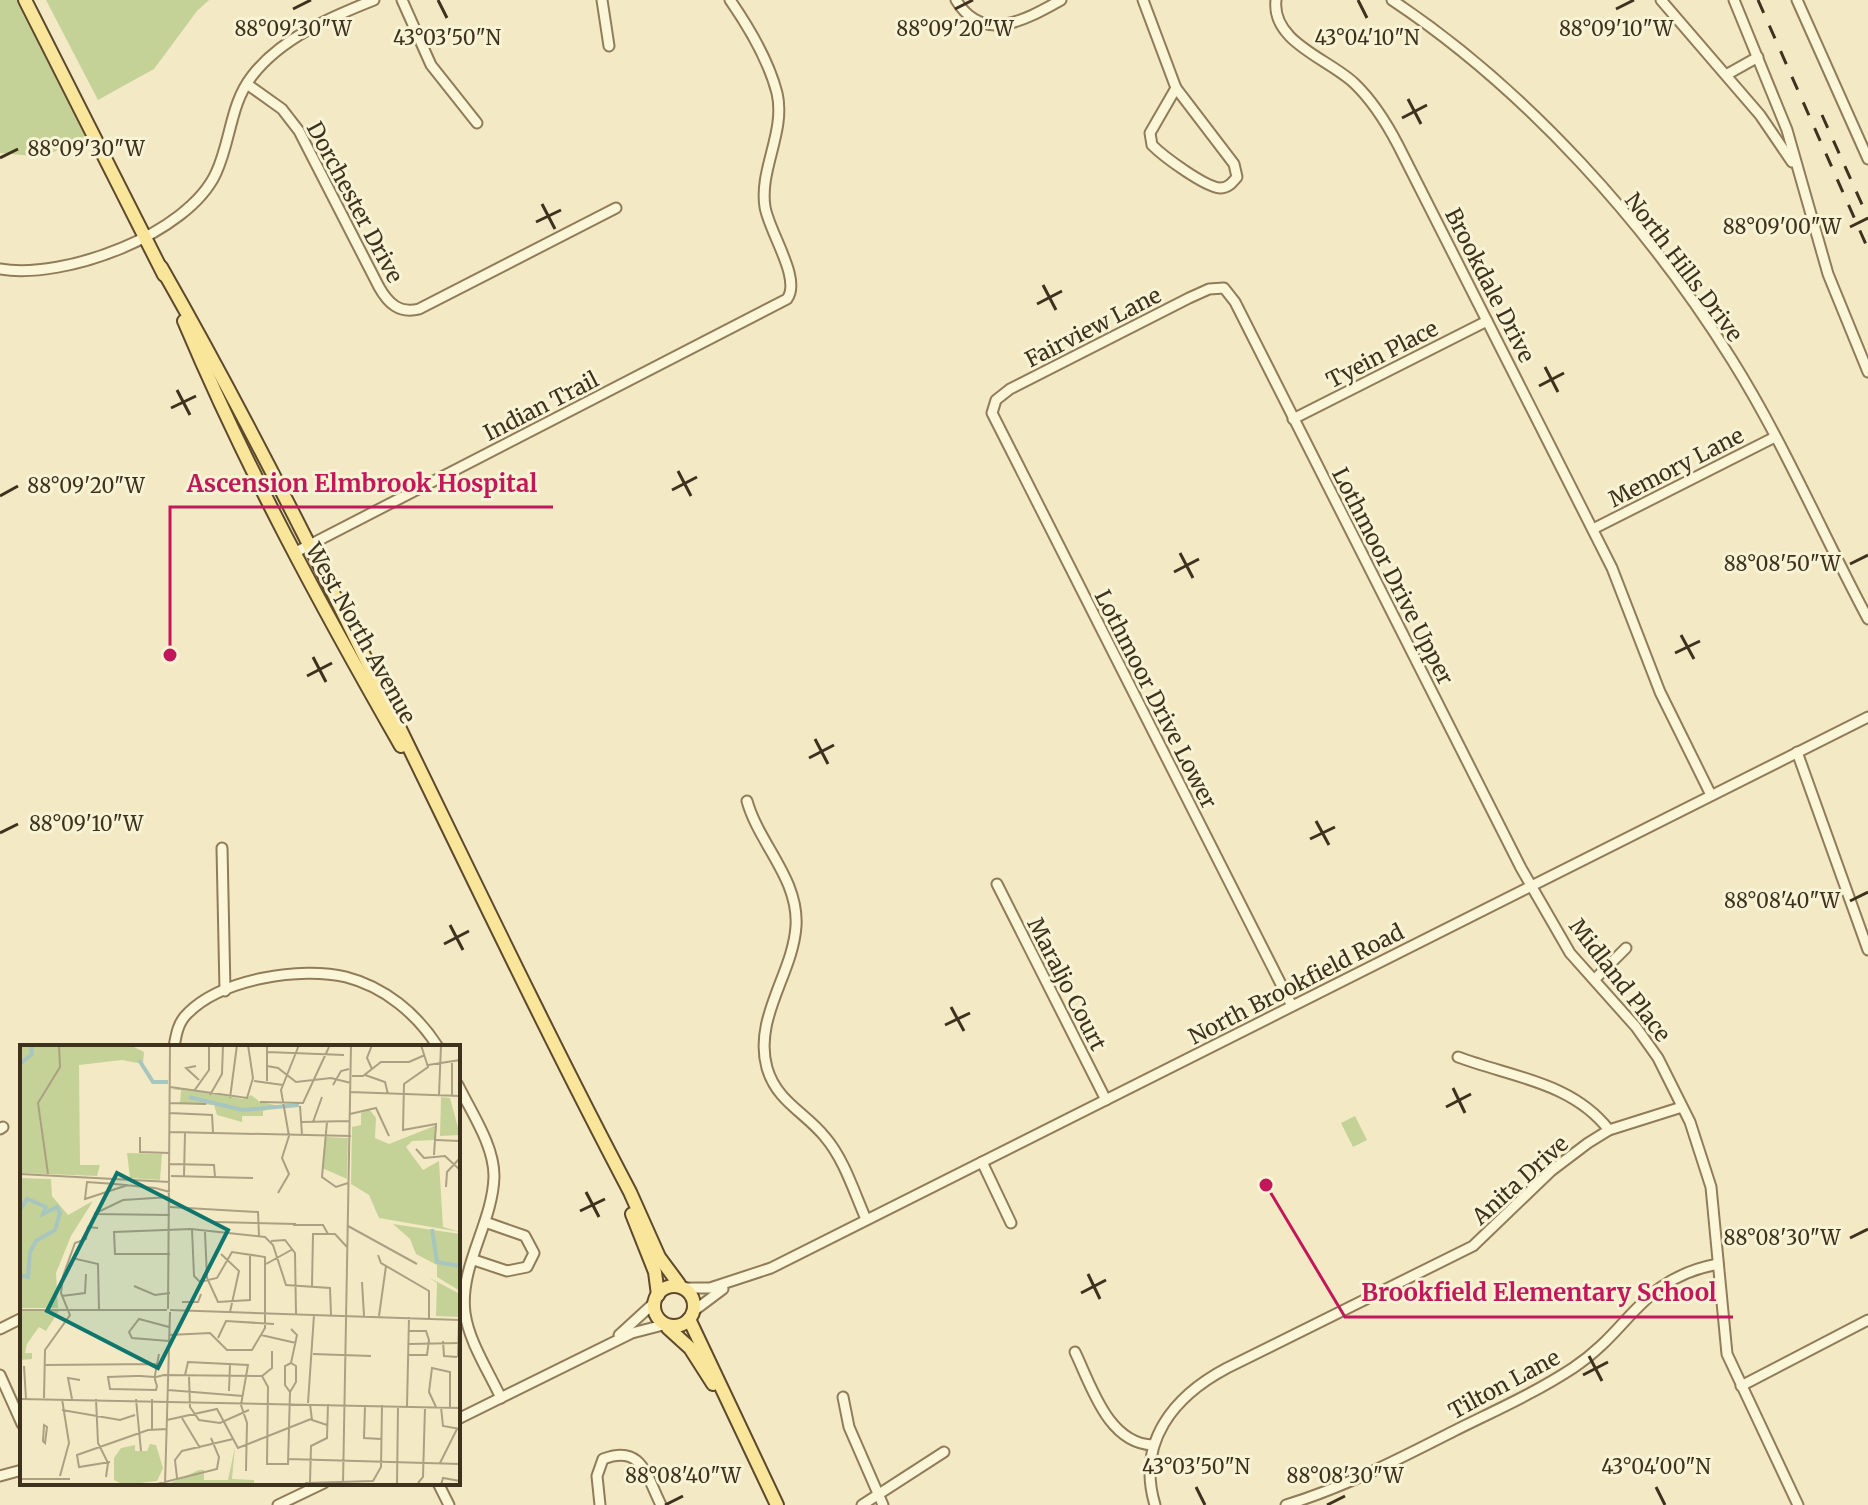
<svg xmlns="http://www.w3.org/2000/svg" width="1868" height="1505" font-family="Merriweather,serif">
<style>
.green{fill:#c5d297}
.lines{fill:none;stroke-linecap:round;stroke-linejoin:round}
.minor-casing{stroke:#907c58;stroke-width:13}
.major-casing{stroke:#5d492d;stroke-width:16}
.minor{stroke:#fcf6d9;stroke-width:9}
.major{stroke:#f9e69a;stroke-width:12}
.rail{stroke:#3e311e;stroke-width:3;stroke-dasharray:14 14;stroke-linecap:butt}
.ticks{fill:none;stroke:#3e311e;stroke-width:3}
.labels{text-anchor:middle;dominant-baseline:central;stroke-width:6;stroke-linejoin:round;paint-order:stroke}
.street-label{font-size:22px;fill:#3e311e;stroke:#f9f3d5}
.inset-river{fill:none;stroke:#a7c6c0;stroke-width:4}
.inset-road{fill:none;stroke:#aba082;stroke-width:2}
.view{fill:#0f766e;fill-opacity:0.15;stroke:#0f766e;stroke-width:4}
.inset-edge{fill:none;stroke:#3e311e;stroke-width:4}
.ticks-label{font-size:20px;text-anchor:middle;fill:#3e311e;stroke:#f9f3d5;stroke-width:6;stroke-linejoin:round;paint-order:stroke}
.leader{fill:none;stroke:#c2185b;stroke-width:3}
.callout-dot{fill:#c2185b;stroke:#f9f3d5;stroke-width:3}
.callout-label{font-size:24px;text-anchor:middle;font-weight:bold;fill:#c2185b;stroke:#f9f3d5;stroke-width:6;stroke-linejoin:round;paint-order:stroke}
</style>
<rect width="100%" height="100%" fill="#f3eac5"/>
<!-- green -->
<g class="green">
<path d="M0,0H28L97,130L44,157L0,153Z"/>
<path d="M46,0H209L197,11L154,69L98,100Z"/>
<path d="M1355,1116L1367,1140L1353,1147L1341,1123Z"/>
</g>
<g class="lines">
<!-- minor casing -->
<g class="minor-casing">
<g id="minor">
<path d="M402,0L431,65L477,123"/>
<path d="M602,0L609,46"/>
<path d="M956,0C983,45 1027,19 1061,0"/>
<path d="M1143,0L1176,88"/>
<path d="M1276,0C1271,42 1329,59 1354,83C1373,101 1386,122 1398,145L1612,568L1660,692L1711,795"/>
<path d="M1392,0C1526,89 1647,224 1732,360C1784,443 1822,533 1868,619"/>
<path d="M1661,0L1760,115L1792,162"/>
<path d="M1734,0L1787,130L1828,274L1868,372"/>
<path d="M1797,0L1868,159"/>
<path d="M1726,75L1758,57"/>
<path d="M247,84L282,109L299,131L379,287C388,303 399,314 419,309L616,208"/>
<path d="M1176,88L1234,164L1237,177C1232,183 1228,188 1220,188C1205,187 1164,157 1152,145L1150,133Z"/>
<path d="M0,269C65,280 188,234 216,173C231,141 230,104 252,76C281,38 331,17 374,0"/>
<path d="M1293,419L1487,321"/>
<path d="M1593,529L1775,437"/>
<path d="M294,553L787,299C802,279 769,232 765,207C759,169 786,132 777,93C769,62 748,26 730,0"/>
<path d="M1797,752L1868,950"/>
<path d="M747,801C759,844 799,879 796,926C793,974 753,1018 767,1068C777,1102 805,1112 825,1137C844,1159 854,1192 866,1219"/>
<path d="M222,848L225,991"/>
<path d="M997,884L1106,1100"/>
<path d="M1595,979L1626,948"/>
<path d="M1292,1006L992,413L996,400L1010,389L1189,298L1209,289L1224,288L1235,302L1521,868L1570,953L1636,1027L1658,1058L1690,1122L1711,1187L1727,1354L1798,1505"/>
<path d="M174,1047C176,1035 178,1022 188,1013C222,979 301,966 346,977C385,987 417,1014 438,1047"/>
<path d="M1458,1057C1511,1077 1572,1082 1609,1130"/>
<path d="M458,1085C471,1112 494,1145 494,1176C493,1223 459,1266 465,1313C469,1342 489,1372 501,1398"/>
<path d="M0,1129L3,1127"/>
<path d="M982,1162L1011,1223"/>
<path d="M474,1260L507,1271L527,1267L534,1253L525,1236L485,1222"/>
<path d="M686,1288H710L771,1268L1868,717"/>
<path d="M691,1313L723,1289"/>
<path d="M0,1329L22,1318"/>
<path d="M619,1335L655,1302"/>
<path d="M1075,1352C1091,1385 1108,1444 1153,1445"/>
<path d="M0,1375L22,1424"/>
<path d="M1741,1386L1868,1320"/>
<path d="M843,1397L849,1427L883,1505"/>
<path d="M458,1419L632,1333L663,1325"/>
<path d="M0,1476L22,1470"/>
<path d="M438,1483L449,1505"/>
<path d="M278,1505L324,1483"/>
<path d="M600,1505L597,1476L603,1459C642,1444 646,1475 661,1505"/>
<path d="M862,1505L944,1452"/>
<path d="M1155,1505C1136,1442 1174,1396 1227,1368L1473,1246L1551,1171L1588,1143L1609,1130L1682,1107"/>
<path d="M1286,1505C1345,1487 1399,1459 1454,1431C1494,1411 1535,1393 1573,1368C1632,1329 1639,1279 1718,1264"/>
</g>
</g>
<!-- major casing -->
<g class="major-casing">
<g id="major">
<path d="M25,0L164,275"/>
<path d="M161,267C332,567 469,886 630,1192L659,1257L679,1284"/>
<path d="M184,321C246,468 322,608 401,746"/>
<path d="M632,1214L655,1272L658,1295"/>
<circle cx="674" cy="1306" r="20"/>
<path d="M689,1319L777,1505"/>
<path d="M668,1328L690,1348L713,1384"/>
</g>
</g>
<!-- minor -->
<use href="#minor" class="minor"/>
<!-- major -->
<use href="#major" class="major"/>
<!-- rail -->
<g class="rail">
<path d="M1758,0L1868,249"/>
<path d="M1822,115L1868,218"/>
</g>
</g>
<!-- ticks -->
<path class="ticks" d="M438,0L447,18M1358,0L1367,18M293,9L311,0M955,9L973,0M1616,9L1634,0M1408,99L1421,124M1402,118L1427,105M0,158L18,149M542,204L555,229M536,222L561,210M1850,227L1868,218M1043,285L1056,310M1037,304L1062,291M1545,367L1558,392M1539,386L1564,373M177,390L190,415M171,408L196,396M678,471L691,496M672,490L697,477M0,496L18,486M1180,553L1193,578M1850,564L1868,555M1174,572L1199,559M1681,635L1694,659M1675,653L1700,641M313,657L326,682M307,676L332,663M815,739L828,764M809,758L834,745M1316,821L1329,845M0,833L18,824M1310,839L1335,827M1850,901L1868,892M450,925L463,950M444,944L469,931M951,1007L964,1031M945,1025L970,1013M1453,1088L1465,1113M1446,1107L1471,1094M586,1192L599,1217M580,1211L605,1199M1850,1238L1868,1229M1088,1274L1100,1299M1081,1293L1106,1280M1589,1356L1602,1381M1583,1375L1608,1362M1196,1487L1205,1505M1656,1487L1665,1505M665,1505L683,1496M1327,1505L1345,1496"/>
<g class="labels">
<!-- street labels -->
<g class="street-label">
<text transform="translate(355 202) rotate(62)">Dorchester Drive</text>
<text transform="translate(1684 267) rotate(53)">North Hills Drive</text>
<text transform="translate(1490 285) rotate(63)">Brookdale Drive</text>
<text transform="translate(1093 327) rotate(-27)">Fairview Lane</text>
<text transform="translate(1382 354) rotate(-27)">Tyein Place</text>
<text transform="translate(541 406) rotate(-27)">Indian Trail</text>
<text transform="translate(1676 467) rotate(-27)">Memory Lane</text>
<text transform="translate(1393 576) rotate(63)">Lothmoor Drive Upper</text>
<text transform="translate(361 633) rotate(61)">West North Avenue</text>
<text transform="translate(1156 699) rotate(63)">Lothmoor Drive Lower</text>
<text transform="translate(1620 980) rotate(52)">Midland Place</text>
<text transform="translate(1067 984) rotate(63)">Maraljo Court</text>
<text transform="translate(1296 984) rotate(-27)">North Brookfield Road</text>
<text transform="translate(1520 1180) rotate(-42)">Anita Drive</text>
<text transform="translate(1504 1384) rotate(-28)">Tilton Lane</text>
</g>
</g>
<!-- overview -->
<g transform="translate(20 1045)">
<rect width="440" height="440" fill="#f3eac5"/>
<path d="M0,0H110L124,7L123,19L102,15L59,20L60,120H80L77,131L0,128ZM164,43L223,54L231,50L240,57L261,61L243,66V71H222V77L197,70L194,60L160,58L161,45H151ZM421,52L430,53L440,90L420,91ZM349,64L356,73L355,93L369,99L417,80L415,95L392,96L386,102L403,125L419,116L423,182L440,187L359,173L349,150L331,139L332,82L341,80V68ZM305,92L328,93L327,134L302,123ZM107,108L142,109L140,135L110,133ZM0,133L31,134L32,151L48,170L73,156L51,191L36,228L38,263H0ZM373,179L440,189V246L417,232V220L396,209L390,194ZM408,232L440,249V272L416,271L417,238ZM40,264L26,286L19,282L7,299L5,308H12V314L0,315V265ZM130,399L136,400L143,423L137,436L104,440L94,435V413L101,403L115,400V406H127ZM215,402L212,434L234,435V440H146L179,425H184V435H208Z" fill="#c5d297"/>
<path class="inset-river" d="M119,15L133,37H148M0,19L12,9L11,0M169,52L222,65L279,60M0,165L7,154L26,162L23,169L37,162L40,168L35,185L16,196L10,207L8,232L0,230M412,184L417,217L440,221"/>
<path class="inset-road" d="M247,0V36M352,0L347,13L352,24M401,0L408,22L384,39L383,85L416,79L414,110M247,7L324,10M408,20L440,15M176,21L166,23L179,35M247,21L258,23L276,37L311,33L331,38M345,30L365,37L368,49M332,31H343L361,17H389L405,10M234,36L263,40M313,40L321,26L329,24M150,42L227,53L233,33L228,0M174,46L189,25V0M330,47L440,51M190,50L202,29L203,0M419,50L421,0M432,51V18M210,53L217,0M240,57L283,58L309,2M150,58L186,59M280,61L282,90M150,68L192,70L193,87M330,69L356,63L369,91M282,77L330,76M293,77L302,52M307,77L302,132L316,142L328,138M150,87L331,91M120,92V107L150,108M416,95L440,96M396,104L404,113L425,111L440,125M150,119L194,120L195,132M0,129L150,137M28,129L18,58L40,22L39,0M151,131L233,133M164,131L165,87M108,140L65,154L67,137L95,139L135,143L150,147M426,142L427,127L440,113M258,148L269,129L262,113L269,91L261,45L279,0M150,162L238,167L239,191M74,169L103,155L150,152M74,169L150,170M195,177L276,179M273,180H303L308,189M328,181L397,219M185,187L187,233L198,257L230,255V209M251,196L265,195L275,208L276,269M150,209H95L94,187L171,184L245,192L253,200L266,240L310,243L311,270M201,209L219,226L210,267M358,210L361,218L409,246V273M52,213L78,219L79,264M246,219L273,204M342,237L344,271M114,241L135,250L150,248M292,241L293,189H315L327,202M42,251L65,248L66,229M162,257H178L181,249M148,264L150,0M0,265H147M150,265L440,275M359,271L366,221M149,290L190,288L207,305H232L245,283V212L212,207L197,233L180,237L174,231L172,184M241,290L276,298M198,293L206,276L254,279M149,296L112,293L109,287L119,274L149,282M423,296L424,311L437,312M389,299L440,298M139,309L135,330V335L137,341L136,345L90,344L88,332L115,331H120L135,332H136L144,330L242,331L252,323V306M293,309L351,311M388,310H407L409,295L406,286H389M438,312L439,274M271,318L277,290L271,284M24,320L137,319M4,321L6,354M165,330L168,317L228,320L221,360L227,378L226,426M169,331L170,362L179,375L200,378L229,365M242,331L248,342L247,419H268L270,347M148,345L223,351M209,346L210,319M270,347L276,337V321L271,318M270,347L265,340V321L271,318M24,353L25,305L50,270L41,248L43,231L55,198L66,194L68,182L78,183M0,354L440,363M52,354L48,333L60,335M76,354L78,398L88,418L86,432M116,354L121,406M132,354V384M288,358L294,270M290,359L292,375L307,380M345,361L344,393L361,394M387,361L389,272M416,362L409,347L412,323L430,327V363M421,362L423,381L440,384M42,365L100,375L115,370M162,373L180,403M147,375L197,364L218,403L291,374M24,380L27,382L25,398L23,396ZM268,414L440,419M90,417L59,422L57,410L128,385L147,384M420,418L437,384M40,431L49,398L42,354M157,433L155,415L162,406L213,394M0,434H50M285,438L353,436L361,422L362,360M290,438L291,401L307,393L308,359M398,438L403,432L405,362M133,440L197,424L199,412L191,393M145,440L150,267M323,440L331,0M377,440L378,361M421,440L423,433L440,436"/>
<path class="view" d="M97,128L208,185L138,323L27,266Z"/>
<rect width="440" height="440" class="inset-edge"/>
</g>
<g class="ticks-label">
<text x="293" y="36">88°09'30"W</text>
<text x="955" y="36">88°09'20"W</text>
<text x="1616" y="36">88°09'10"W</text>
<text x="447" y="45">43°03'50"N</text>
<text x="1367" y="45">43°04'10"N</text>
<text x="86" y="156">88°09'30"W</text>
<text x="1782" y="234">88°09'00"W</text>
<text x="86" y="493">88°09'20"W</text>
<text x="1782" y="571">88°08'50"W</text>
<text x="86" y="831">88°09'10"W</text>
<text x="1782" y="908">88°08'40"W</text>
<text x="1782" y="1245">88°08'30"W</text>
<text x="1196" y="1474">43°03'50"N</text>
<text x="1656" y="1474">43°04'00"N</text>
<text x="683" y="1483">88°08'40"W</text>
<text x="1345" y="1483">88°08'30"W</text>
</g>
<!-- callouts -->
<path class="leader" d="M170 655L170 507H553M1266 1185L1345 1317H1733"/>
<g class="callout-dot">
<circle cx="170" cy="655" r="8"/>
<circle cx="1266" cy="1185" r="8"/>
</g>
<g class="callout-label">
<text x="362" y="492">Ascension Elmbrook Hospital</text>
<text x="1539" y="1301">Brookfield Elementary School</text>
</g>
</svg>
